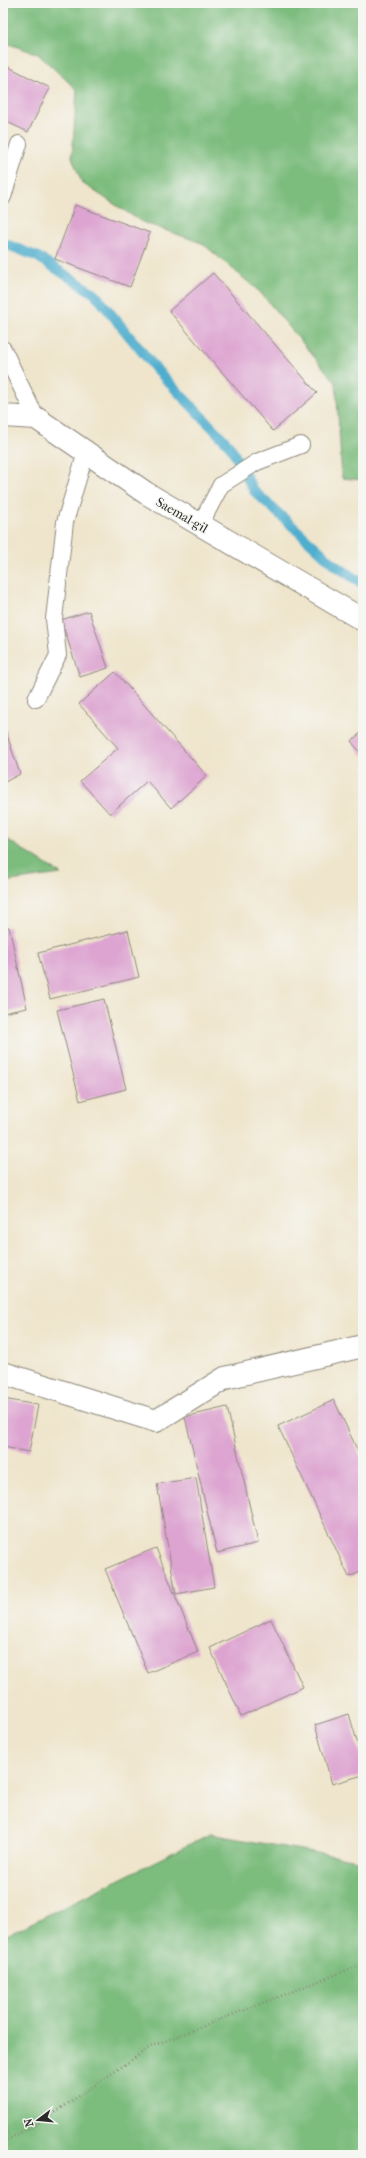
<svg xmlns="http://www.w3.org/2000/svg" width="366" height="2158" font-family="'IM FELL French Canon',serif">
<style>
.forest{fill:#7bbc7d;stroke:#537454}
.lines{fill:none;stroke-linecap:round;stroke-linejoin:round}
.stream{stroke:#4faece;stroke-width:10}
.building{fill:#dda4d1}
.lane-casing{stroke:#8d887c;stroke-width:18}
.street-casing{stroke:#8d887c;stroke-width:24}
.secondary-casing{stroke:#8d887c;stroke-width:24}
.path{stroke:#8d887c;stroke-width:2.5;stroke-dasharray:1 3;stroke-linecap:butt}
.lane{stroke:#fff;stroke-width:16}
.street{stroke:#fff;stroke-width:22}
.secondary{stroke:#fff;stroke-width:22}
.labels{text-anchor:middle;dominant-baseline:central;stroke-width:3;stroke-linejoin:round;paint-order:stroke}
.street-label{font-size:13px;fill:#2b2b2b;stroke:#f6f6f2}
</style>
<rect width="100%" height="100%" fill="#f6f6f2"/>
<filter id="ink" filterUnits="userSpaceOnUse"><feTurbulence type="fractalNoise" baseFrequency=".025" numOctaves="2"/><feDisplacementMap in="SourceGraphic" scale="8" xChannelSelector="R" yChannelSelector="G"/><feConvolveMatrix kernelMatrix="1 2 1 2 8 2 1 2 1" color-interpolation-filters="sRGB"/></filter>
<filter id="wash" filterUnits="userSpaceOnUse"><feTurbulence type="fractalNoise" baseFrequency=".012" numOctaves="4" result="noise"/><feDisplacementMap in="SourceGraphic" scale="16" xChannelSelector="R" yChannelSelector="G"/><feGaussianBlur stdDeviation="0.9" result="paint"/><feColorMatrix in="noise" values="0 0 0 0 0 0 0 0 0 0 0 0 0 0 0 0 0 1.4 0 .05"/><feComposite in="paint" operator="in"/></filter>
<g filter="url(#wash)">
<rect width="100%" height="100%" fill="#efe5cc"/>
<!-- forest -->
<g class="forest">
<path d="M3,3H363V480L342,478L336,383L260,292L202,243L142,222L82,183L72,157L77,90L38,54L3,42Z"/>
<path d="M3,837L61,874L3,882Z"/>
<path d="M210,1834L363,1861V2155H3V1937Z"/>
</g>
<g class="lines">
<!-- stream -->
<path class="stream" d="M3,243L38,257L95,294L156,369L230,446L254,491L335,565L363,584"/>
</g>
<g id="blocks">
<!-- building -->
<g class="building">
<path d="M3,64L50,88L28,132L3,120Z"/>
<path d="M75,205L150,233L130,287L55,259Z"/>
<path d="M213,273L317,393L273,431L169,311Z"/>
<path d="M89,611L108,668L80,677L61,620Z"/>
<path d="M115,672L207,776L171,808L147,781L110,814L80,781L118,748L79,704Z"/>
<path d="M3,723L20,774L3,783Z"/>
<path d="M363,731V756L351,741Z"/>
<path d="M9,927L27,1008L3,1013V928Z"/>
<path d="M128,930L139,977L50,999L38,953Z"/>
<path d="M104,999L126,1089L80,1101L57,1010Z"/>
<path d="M3,1399L38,1405L29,1452L3,1447Z"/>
<path d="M334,1400L363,1462V1571L349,1577L278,1426Z"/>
<path d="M227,1407L258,1543L217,1553L185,1417Z"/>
<path d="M196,1478L214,1587L176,1594L157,1484Z"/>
<path d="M156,1548L198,1652L148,1673L105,1569Z"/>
<path d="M271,1619L303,1687L241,1716L210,1648Z"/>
<path d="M349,1714L363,1762V1775L332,1784L315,1725Z"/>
</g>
</g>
</g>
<g filter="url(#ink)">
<use href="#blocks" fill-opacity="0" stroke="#8d887c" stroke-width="1"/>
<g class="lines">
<!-- lane casing -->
<g class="lane-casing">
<g id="lane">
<path d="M3,197L19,144"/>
<path d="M3,349L36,418"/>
<path d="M200,525L221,485L257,462L301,445"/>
<path d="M36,699L58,655L54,619L65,522L86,452"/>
</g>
</g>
<!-- street casing -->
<g class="street-casing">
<path id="street" d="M3,1373L156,1421L225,1378L363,1346"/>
</g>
<!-- secondary casing -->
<g class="secondary-casing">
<path id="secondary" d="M3,416L36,418L146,493L363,620"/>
</g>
<!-- path -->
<path class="path" d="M3,2142L44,2120L152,2046L363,1964"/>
<!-- lane -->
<use href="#lane" class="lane"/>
<!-- street -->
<use href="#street" class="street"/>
<!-- secondary -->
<use href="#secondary" class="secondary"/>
</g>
</g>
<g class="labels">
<!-- street labels -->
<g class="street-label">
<text transform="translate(182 515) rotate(30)">Saemal-gil</text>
</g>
</g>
<!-- margin -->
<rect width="366" height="2158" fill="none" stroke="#f6f6f2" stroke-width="16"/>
<!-- north arrow -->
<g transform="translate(38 2120) rotate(254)" stroke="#f6f6f2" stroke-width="3" paint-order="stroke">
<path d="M0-3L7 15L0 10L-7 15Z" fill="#2b2b2b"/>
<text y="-6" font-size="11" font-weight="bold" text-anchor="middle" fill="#2b2b2b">N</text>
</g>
</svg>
